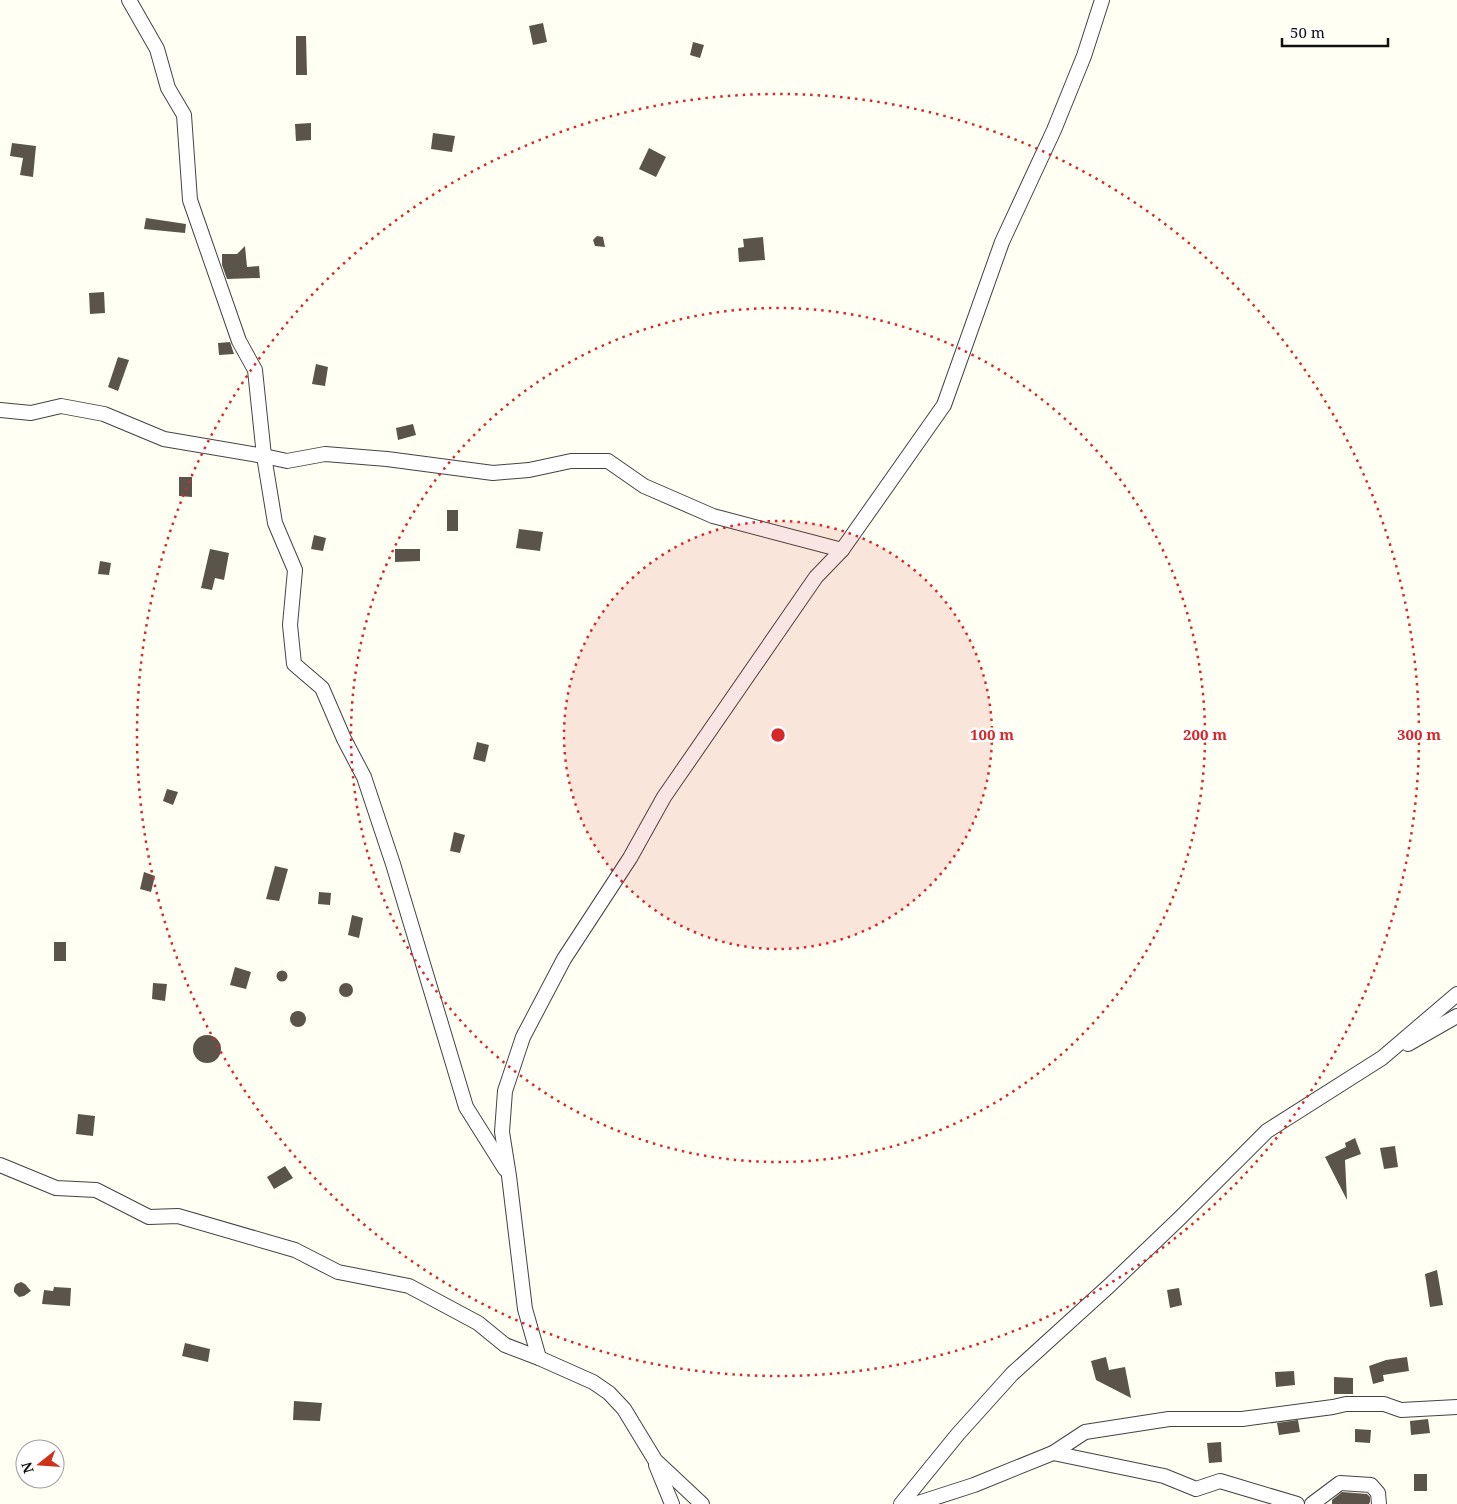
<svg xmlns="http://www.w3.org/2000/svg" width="1457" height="1504" font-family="'Noto Serif',serif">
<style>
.building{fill:#5a544b}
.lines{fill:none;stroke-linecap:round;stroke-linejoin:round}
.minor-casing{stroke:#434343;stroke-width:16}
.minor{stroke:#fff;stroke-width:14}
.ring{fill:none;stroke:#d62828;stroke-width:2.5;stroke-dasharray:2.5 5}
.centre{fill:#d62828;stroke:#fff;stroke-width:2.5}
.ring-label{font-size:15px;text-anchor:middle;font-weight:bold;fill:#d62828;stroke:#fff;stroke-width:5;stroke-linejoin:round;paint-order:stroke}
</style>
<rect width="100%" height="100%" fill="#fffff4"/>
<!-- building -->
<g class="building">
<path d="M543,23L547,42L533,45L529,26Z"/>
<path d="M296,36H306L307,75H296Z"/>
<path d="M693,42L704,45L700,58L690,55Z"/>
<path d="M311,123V140L296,141L295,124Z"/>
<path d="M433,133L455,136L452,152L431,149Z"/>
<path d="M12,143L36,146L33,177L20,175L23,158L10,156Z"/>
<path d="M649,148L666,157L656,177L639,169Z"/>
<path d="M146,218L186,224L185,233L144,229Z"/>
<path d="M597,236L603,237L605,247L595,246L593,240Z"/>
<path d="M763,237L765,260L739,262L738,248L744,247L743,239Z"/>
<path d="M245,246L247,267L259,266L260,278L227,279L222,265V254H237Z"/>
<path d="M104,292L105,313L90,314L89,293Z"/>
<path d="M230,342L234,354L219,355L218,343Z"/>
<path d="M118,357L129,360L118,391L108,387Z"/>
<path d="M316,364L328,367L325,386L312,384Z"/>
<path d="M413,424L416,435L398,440L396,428Z"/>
<path d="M179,477H192V497L179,496Z"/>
<rect x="447" y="510" width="11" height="21"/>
<path d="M519,529L543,532L540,551L516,548Z"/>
<path d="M314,535L326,538L323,551L311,549Z"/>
<path d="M210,549L229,553L224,580L215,578L212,590L201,588Z"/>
<path d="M395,549H420V561L395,562Z"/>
<path d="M100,561L111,563L109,575L98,574Z"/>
<path d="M477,742L489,745L485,762L473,759Z"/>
<path d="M167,789L178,792L173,805L163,801Z"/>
<path d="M454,832L465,835L460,853L450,851Z"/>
<path d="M275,866L288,869L279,901L266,899Z"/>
<path d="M144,872L155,876L151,892L140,889Z"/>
<path d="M319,892L331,893L330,905L318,904Z"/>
<path d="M352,915L363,918L359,938L348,935Z"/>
<rect x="54" y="942" width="12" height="19"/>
<path d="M235,967L251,972L246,989L230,985Z"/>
<circle cx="282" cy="976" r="5.5"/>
<path d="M153,983L167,984L165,1001L152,999Z"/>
<circle cx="346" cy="990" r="7"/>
<circle cx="298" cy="1019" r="8"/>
<circle cx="207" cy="1049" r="14"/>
<path d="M78,1114L95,1116L93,1136L76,1134Z"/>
<path d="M1355,1138L1361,1154L1345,1160L1347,1200L1325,1157L1346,1147L1345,1143Z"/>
<path d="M1395,1146L1398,1167L1384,1169L1380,1148Z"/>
<path d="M285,1166L293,1178L274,1189L267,1177Z"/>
<path d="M1437,1270L1443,1305L1430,1307L1425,1274Z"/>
<path d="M21,1282L25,1284L31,1291L24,1296L19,1297L14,1292V1288L16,1284Z"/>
<path d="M54,1287L71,1288L70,1306L42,1304L44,1290L53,1291Z"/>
<path d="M1179,1288L1182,1305L1170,1308L1167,1290Z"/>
<path d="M185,1343L210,1349L208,1362L182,1356Z"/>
<path d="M1106,1357L1109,1370L1125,1367L1131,1398L1096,1380L1091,1361Z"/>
<path d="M1407,1357L1409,1371L1383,1375L1384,1381L1373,1384L1369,1366L1386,1360Z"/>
<path d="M1294,1371L1295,1385L1276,1387L1275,1372Z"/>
<path d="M1334,1377L1353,1378V1394H1334Z"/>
<path d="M294,1401L322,1403L320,1421L293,1420Z"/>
<path d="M1428,1419L1430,1433L1411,1435L1410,1421Z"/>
<path d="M1298,1420L1300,1432L1279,1435L1277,1423Z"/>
<path d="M1355,1429L1371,1430L1370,1443L1355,1442Z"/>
<path d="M1221,1442L1222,1462L1209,1463L1207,1443Z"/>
<rect x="1414" y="1474" width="13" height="17"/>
<path d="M1342,1492L1367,1494L1370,1497V1502L1369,1504H1332V1500Z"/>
</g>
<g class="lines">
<!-- minor casing -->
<g class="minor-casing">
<g id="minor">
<path d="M129,0L157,49L168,88L184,115L190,200L239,341L255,370L264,456L275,523L295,570L290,625L294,664L322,688L344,739L364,777L393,864L466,1107L505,1169"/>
<path d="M0,410L31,413L61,406L104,414L164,439L264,456L287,461L325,454L387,459L493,473L529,470L571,461H608L644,486L713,516L842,550"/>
<path d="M1408,1044L1457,1016"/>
<path d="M0,1165L56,1188L96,1190L149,1217L178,1216L295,1250L338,1272L409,1286L478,1323L505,1345L539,1358L593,1382L609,1393L624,1409L655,1460L702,1504"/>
<path d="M539,1358L525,1309L509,1176L502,1132L505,1091L523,1037L564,959L630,858L664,797L816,577L842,550L944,405L1002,242L1054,130L1084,56L1102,0"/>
<path d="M1053,1453L1085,1432L1169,1419H1242L1333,1407L1346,1404H1384L1401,1410L1457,1407"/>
<path d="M656,1465L672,1504"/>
<path d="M901,1504L958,1434L1012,1374L1110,1285L1181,1217L1267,1131L1382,1058L1457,994"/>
<path d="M915,1504L974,1485L1053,1453L1164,1476L1196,1489L1220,1481L1297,1504"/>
<path d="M1312,1504L1340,1483L1371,1485L1378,1493L1379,1504"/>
</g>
</g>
<!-- minor -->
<use href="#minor" class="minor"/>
</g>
<!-- distance rings -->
<circle cx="778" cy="735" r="214" fill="#d62828" fill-opacity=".12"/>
<g class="ring">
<circle cx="778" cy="735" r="214"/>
<circle cx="778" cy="735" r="427"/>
<circle cx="778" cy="735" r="641"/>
</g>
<circle cx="778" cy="735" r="8" class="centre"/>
<g class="ring-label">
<text x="992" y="740">100 m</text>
<text x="1205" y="740">200 m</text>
<text x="1419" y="740">300 m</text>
</g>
<!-- north arrow -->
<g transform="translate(40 1464) rotate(253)"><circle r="24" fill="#ffffff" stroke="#9f9f9f"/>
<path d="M0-4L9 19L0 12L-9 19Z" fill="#ce321a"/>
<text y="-8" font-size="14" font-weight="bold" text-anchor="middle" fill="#101010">N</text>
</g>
<!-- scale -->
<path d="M1282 38v8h106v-8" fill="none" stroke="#101010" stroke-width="2.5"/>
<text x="1290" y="38" font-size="15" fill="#101010" stroke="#ffffff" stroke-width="4" paint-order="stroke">50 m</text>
</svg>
